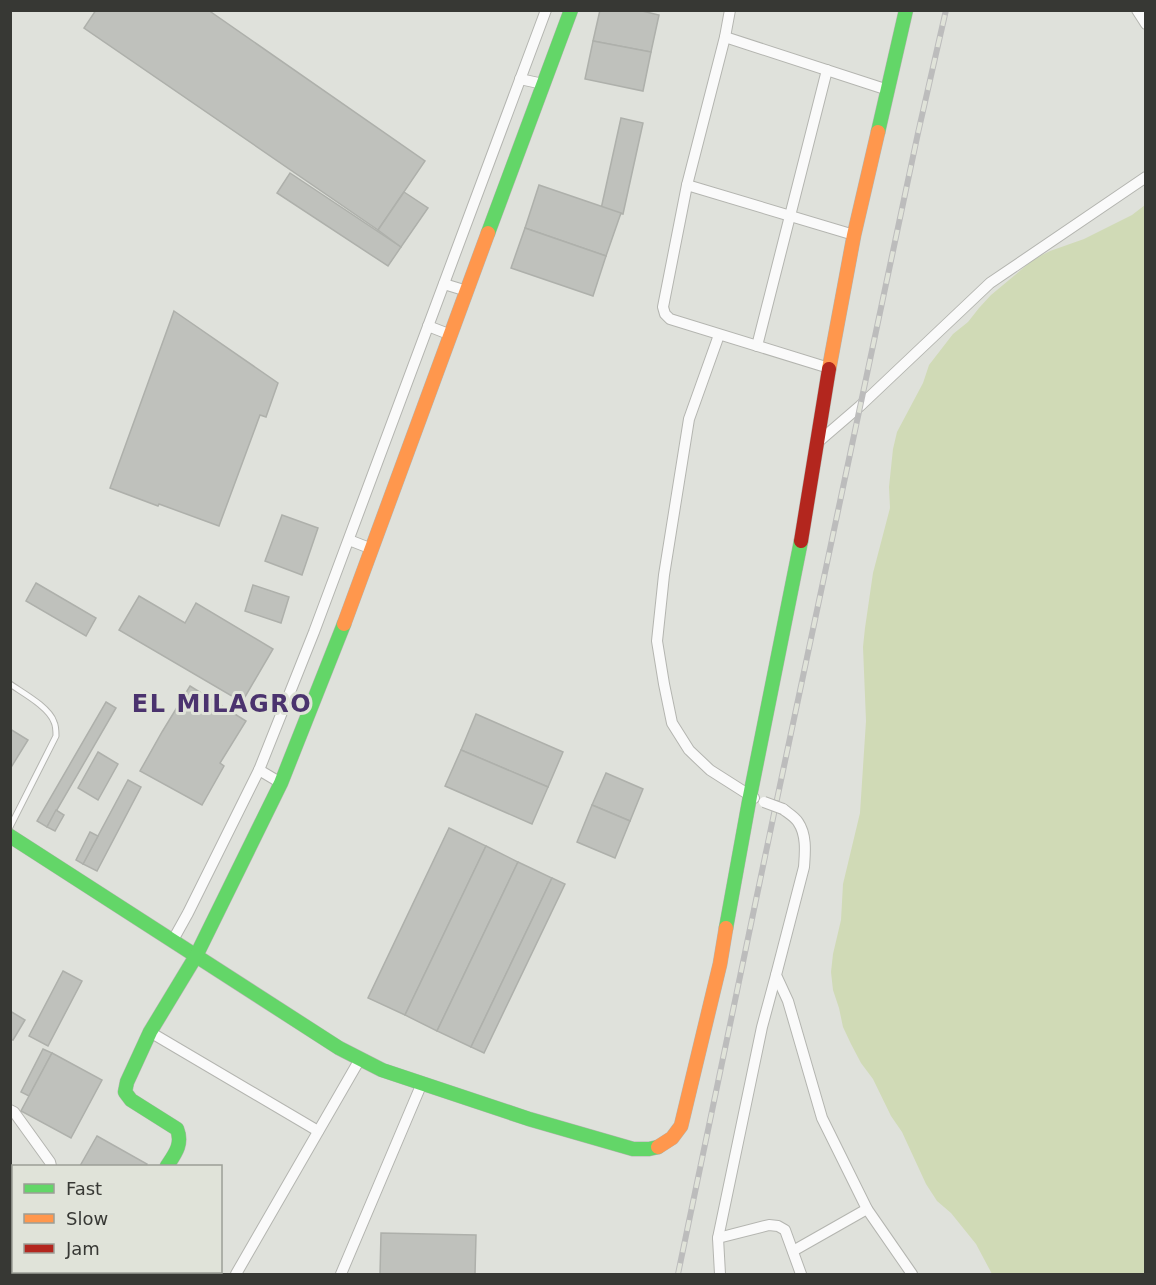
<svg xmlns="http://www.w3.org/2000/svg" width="1156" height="1285" font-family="'DejaVu Sans',sans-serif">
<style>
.green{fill:#d0dab6}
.building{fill:#bfc1bc;stroke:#aeb0ab;stroke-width:1.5}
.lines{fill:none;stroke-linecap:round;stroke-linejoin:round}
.lane-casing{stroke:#b4b5b0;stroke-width:7}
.street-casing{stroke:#b4b5b0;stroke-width:12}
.fast-casing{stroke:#b4b5b0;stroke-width:15}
.slow-casing{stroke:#b4b5b0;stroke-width:15}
.jam-casing{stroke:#b4b5b0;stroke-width:15}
.lane{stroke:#fafafa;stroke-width:5}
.street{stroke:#fafafa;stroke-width:10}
.fast{stroke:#63d668;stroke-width:14}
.slow{stroke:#ff974d;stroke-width:14}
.jam{stroke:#b3261e;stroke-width:14}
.rail-casing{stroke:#bcbcbc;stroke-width:6}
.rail{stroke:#e0e3d9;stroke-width:4;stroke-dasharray:11;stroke-linecap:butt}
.street-bridge-casing{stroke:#b4b5b0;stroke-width:12;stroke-linecap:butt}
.street-bridge{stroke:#fafafa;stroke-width:10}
.labels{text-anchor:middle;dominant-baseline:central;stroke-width:6;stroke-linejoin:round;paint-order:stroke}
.district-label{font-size:24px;font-weight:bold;letter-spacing:1.5px;fill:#4b336e;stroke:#e0e3d9}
</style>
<rect width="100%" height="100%" fill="#dfe1db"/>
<!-- green -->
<path class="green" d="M1145,205V1274H992L976,1244L951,1213L937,1201L926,1184L902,1132L891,1116L873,1079L861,1063L851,1044L843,1027L839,1008L833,990L831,972L833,954L841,920L843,884L860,813L866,721L863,647L865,628L873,573L890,508L889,487L893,449L897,432L923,383L929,365L953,334L968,322L979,308L991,295L1034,259L1050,251L1084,239L1132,215Z"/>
<!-- building -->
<g class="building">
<path d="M96,10H208L425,161L378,230L84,28Z"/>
<path d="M600,10H638L659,15L651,52L593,41Z"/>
<path d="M593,41L651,52L643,91L585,79Z"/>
<path d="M621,118L643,123L623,214L601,209Z"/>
<path d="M290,173L401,247L388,266L277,193Z"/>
<path d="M539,185L621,213L606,256L525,228Z"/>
<path d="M404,192L428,208L401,247L378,230Z"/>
<path d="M525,228L606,256L593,296L511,268Z"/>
<path d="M174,311L278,383L266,417L260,415L219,526L159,504L158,506L110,488Z"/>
<path d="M282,515L318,528L302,575L265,561Z"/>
<path d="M36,583L96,618L86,636L26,601Z"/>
<path d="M253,585L289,597L281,623L245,611Z"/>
<path d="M139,596L185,623L196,603L273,649L242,702L119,630Z"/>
<path d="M190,686L246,721L220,763L224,766L202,805L140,771L162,732Z"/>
<path d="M106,702L116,708L47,827L37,821Z"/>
<path d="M476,714L563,752L548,787L461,750Z"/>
<path d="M10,729L28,740L10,769Z"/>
<path d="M461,750L548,787L532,824L445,786Z"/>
<path d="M98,752L118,764L98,800L78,788Z"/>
<path d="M606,773L643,789L630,821L592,805Z"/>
<path d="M128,780L141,787L97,871L83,864Z"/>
<path d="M592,805L630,821L615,858L577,842Z"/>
<path d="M56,810L64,815L55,831L47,827Z"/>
<path d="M449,828L486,846L405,1015L368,998Z"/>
<path d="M90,832L98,836L83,864L76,860Z"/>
<path d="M486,846L518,862L437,1031L405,1015Z"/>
<path d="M518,862L552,878L471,1047L437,1031Z"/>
<path d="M552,878L565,884L484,1053L471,1047Z"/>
<path d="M63,971L82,981L48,1046L29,1036Z"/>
<path d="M10,1011L25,1020L13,1040L10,1039Z"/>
<path d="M43,1049L52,1053L29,1096L21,1092Z"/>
<path d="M52,1053L102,1080L71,1138L21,1111Z"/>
<path d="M97,1136L147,1164L146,1166H80Z"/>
<path d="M381,1233L476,1235L475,1274H380Z"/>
</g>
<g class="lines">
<!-- lane casing -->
<g class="lane-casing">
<path id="lane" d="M10,684C23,693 49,707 54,722C56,726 56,732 56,736L10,827"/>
</g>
<!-- street casing -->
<g class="street-casing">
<g id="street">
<path d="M730,10L725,37L687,185L663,307L665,314L670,319L829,368"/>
<path d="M1137,10L1146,24"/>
<path d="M725,37L888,90"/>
<path d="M520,79L543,84"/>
<path d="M687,185L854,235"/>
<path d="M444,284L467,291"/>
<path d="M428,326L451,335"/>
<path d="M719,335L689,419L664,575L657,641L664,684L672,723L689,750L710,770L754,798"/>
<path d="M757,346L827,70"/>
<path d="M817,443L860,406L990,283L1146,177"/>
<path d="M349,540L372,549"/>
<path d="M259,770L281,783"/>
<path d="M783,809C788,813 795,817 798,822C807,835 805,853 804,867L776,975L788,1001L822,1118L867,1209L912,1274"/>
<path d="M173,940L188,913L259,770L314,632L546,10"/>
<path d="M150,1032L318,1131"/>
<path d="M10,1110L14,1112L50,1162L51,1166"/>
<path d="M718,1238L769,1225L778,1226L785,1230L801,1274"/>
<path d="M793,1251L867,1209"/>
<path d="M21,1274L23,1272"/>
<path d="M236,1274L360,1059"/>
<path d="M341,1274L422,1083"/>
<path d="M720,1274L718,1238L762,1027L776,975"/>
</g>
</g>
<!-- fast casing -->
<g class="fast-casing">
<g id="fast">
<path d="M878,132L906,10"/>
<path d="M488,233L571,10"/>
<path d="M10,836L339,1048L382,1070L529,1119L633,1149H649L658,1147"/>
<path d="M726,928L750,796L801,541"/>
<path d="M167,1166C175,1154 183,1144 177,1129L131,1100L125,1092L127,1082L150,1032L196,956L281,783L344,624"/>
</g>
</g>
<!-- slow casing -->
<g class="slow-casing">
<g id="slow">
<path d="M829,369L854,235L878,132"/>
<path d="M344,624L488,233"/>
<path d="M658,1147L672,1138L681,1126L720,964L726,928"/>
</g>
</g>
<!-- jam casing -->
<g class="jam-casing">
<path id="jam" d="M801,541L829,369"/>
</g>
<!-- lane -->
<use href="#lane" class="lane"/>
<!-- street -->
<use href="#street" class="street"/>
<!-- fast -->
<use href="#fast" class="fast"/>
<!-- slow -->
<use href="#slow" class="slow"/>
<!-- jam -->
<use href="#jam" class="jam"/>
<!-- rail casing -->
<g class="rail-casing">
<path id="rail" d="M678,1274L776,804L918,133L946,10"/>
</g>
<!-- rail -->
<use href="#rail" class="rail"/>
<!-- street-bridge casing -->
<g class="street-bridge-casing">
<path id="street-bridge" d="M764,802L783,809"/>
</g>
<!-- street-bridge -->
<use href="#street-bridge" class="street-bridge"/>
</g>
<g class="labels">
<!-- district labels -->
<g class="district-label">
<text x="222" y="704">EL MILAGRO</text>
</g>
</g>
<!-- border -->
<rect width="1156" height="1285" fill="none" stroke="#373834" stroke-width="24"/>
<!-- legend -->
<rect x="12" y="1165" width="210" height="108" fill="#e0e3d9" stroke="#9c9f97" stroke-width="1.5"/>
<rect x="24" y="1184" width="30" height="9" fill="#63d668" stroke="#9c9f97" stroke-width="1.5"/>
<text x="66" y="1195" font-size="18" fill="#373834">Fast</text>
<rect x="24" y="1214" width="30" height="9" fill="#ff974d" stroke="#9c9f97" stroke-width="1.5"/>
<text x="66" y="1225" font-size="18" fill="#373834">Slow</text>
<rect x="24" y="1244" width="30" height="9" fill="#b3261e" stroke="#9c9f97" stroke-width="1.5"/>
<text x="66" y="1255" font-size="18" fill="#373834">Jam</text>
</svg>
